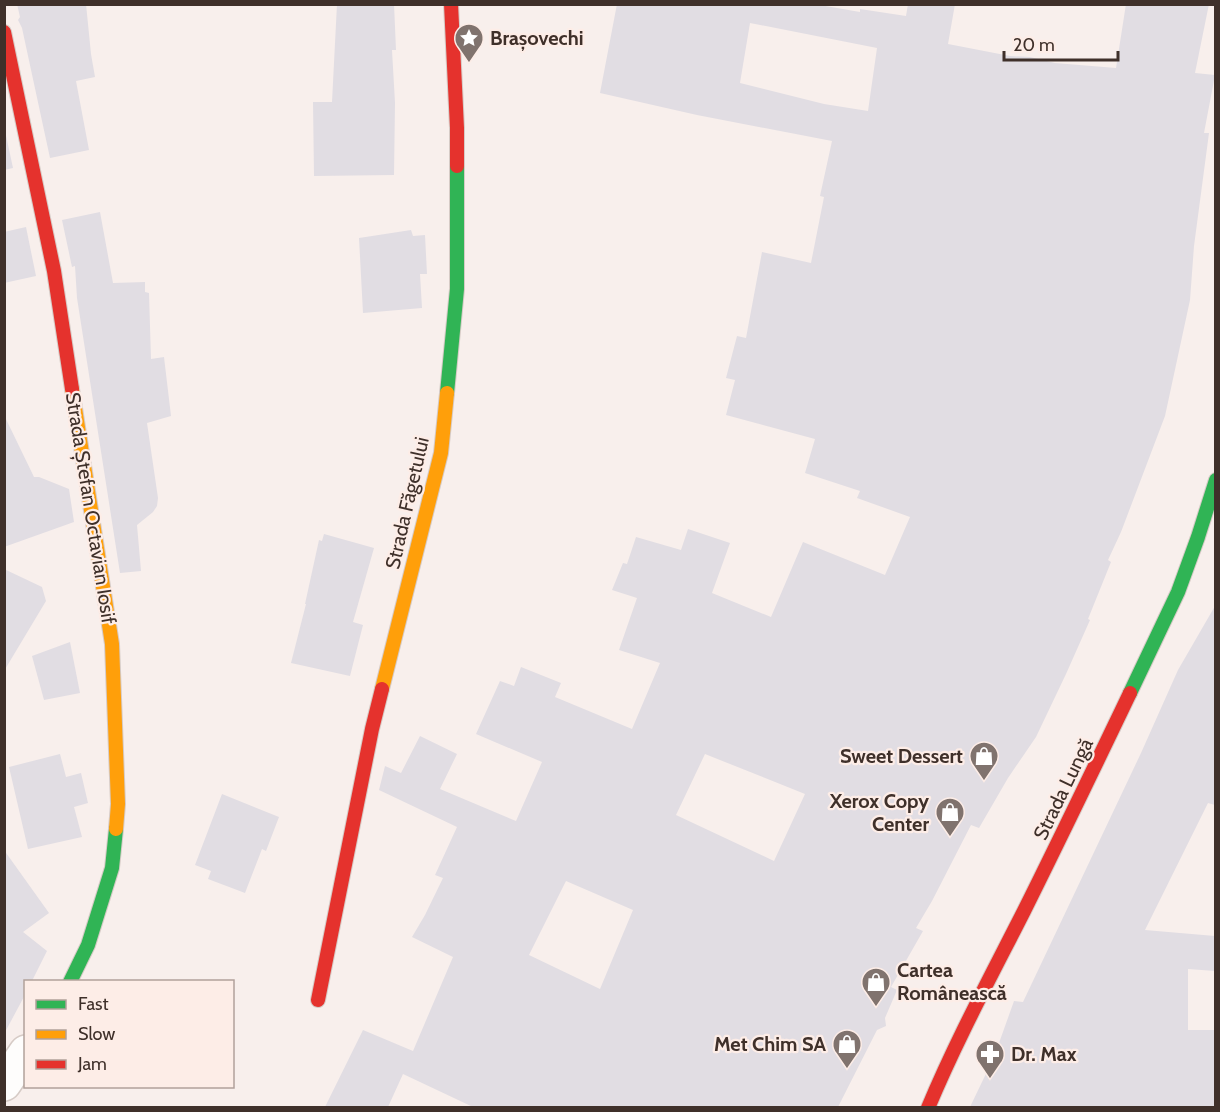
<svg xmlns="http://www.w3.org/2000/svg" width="1220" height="1112" font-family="Cabin,sans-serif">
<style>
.building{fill:#e1dde3;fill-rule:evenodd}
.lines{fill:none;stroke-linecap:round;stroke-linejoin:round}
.street-casing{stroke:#d6cbc6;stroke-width:36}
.fast-casing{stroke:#d6cbc6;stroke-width:16}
.slow-casing{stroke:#d6cbc6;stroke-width:16}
.jam-casing{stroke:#d6cbc6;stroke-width:16}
.street{stroke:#fefdfc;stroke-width:33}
.fast{stroke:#30b455;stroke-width:14}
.slow{stroke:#ff9f0a;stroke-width:14}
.jam{stroke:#e5322d;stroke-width:14}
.labels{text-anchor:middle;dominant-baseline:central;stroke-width:4.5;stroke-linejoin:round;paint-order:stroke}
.poi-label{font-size:20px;font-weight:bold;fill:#3f302a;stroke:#fdede7;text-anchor:start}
.street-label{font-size:20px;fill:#3f302a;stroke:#fdede7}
</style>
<rect width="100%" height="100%" fill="#f8efec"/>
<!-- building -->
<g class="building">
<path d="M17,4H86L91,54L95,77L76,81L89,150L50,158L22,28L18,20L20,17Z"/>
<path d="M337,4H394L396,50H392L395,103L394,175L314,176L313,102H332Z"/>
<path d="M617,4H814L860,12V9L906,16L908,4H955L948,44L1010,56L1030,57L1055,63L1116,68L1126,4H1209L1195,73L1215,75L1204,133H1209L1194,246L1190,300L1165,416L1121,532L1108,560L1111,562L1088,619L1090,620L1066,674L1036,737L1008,778L979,828L971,825L932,901L916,928L923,931L891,987L897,990L885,1018L886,1026L877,1030L838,1107H473L403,1074L388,1107H325L363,1030L413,1051L453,957L412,937L425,915L443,878L435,875L457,827L379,790L385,766L401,773L420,736L457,754L440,789L516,821L542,762L476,734L500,681L514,686L521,667L561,683L555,697L632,729L660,663L619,650L637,598L612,590L623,563L627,564L636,537L681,550L688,529L730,543L712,593L771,617L803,542L885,575L910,517L857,498L860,491L805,473L815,439L726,415L735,380L726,378L737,336L746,338L762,252L811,263L824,197L820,196L832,141L697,115L600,93ZM750,23L877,48L868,111L824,104L740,83ZM705,754L805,794L774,861L676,815ZM566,881L633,910L600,989L529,955Z"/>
<path d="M4,126L13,168L4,170Z"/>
<path d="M100,212L113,283L145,282V292L149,293L151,359L164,357L171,416L147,423L158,498L157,506L153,512L137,525L141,571L120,573L77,298L75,266L72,267L62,220Z"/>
<path d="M26,227L36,276L4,283V232Z"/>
<path d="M411,230L413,236L425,235L427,274H420L422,308L363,313L359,238Z"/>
<path d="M4,415L34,477H39L69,489L74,522L4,547Z"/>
<path d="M324,534L374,548L353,622L363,625L350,676L291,663L306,604H305L319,540L322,541Z"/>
<path d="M4,569L42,587L46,601L4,671Z"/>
<path d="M1215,606V805L1208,803L1145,930L1215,936V971L1188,969V1030H1215V1107H970L994,1057L1014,1001L1023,1002L1141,753L1178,670Z"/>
<path d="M70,642L80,693L44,700L32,656Z"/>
<path d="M60,754L66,777L81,773L88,803L74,807L82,837L28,849L9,767Z"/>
<path d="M222,794L279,817L266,851L262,849L245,893L208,879L211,871L195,865Z"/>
<path d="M4,850L49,913L23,932L47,951L32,981H26V993L4,1034Z"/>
</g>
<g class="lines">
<!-- street casing -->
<g class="street-casing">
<path id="street" d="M4,1084L26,1052"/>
</g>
<!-- fast casing -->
<g class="fast-casing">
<g id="fast">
<path d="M447,393L457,289V166"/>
<path d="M1130,693L1178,592L1198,537L1216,480"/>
<path d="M70,982L88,945L112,868L116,829"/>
</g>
</g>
<!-- slow casing -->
<g class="slow-casing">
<g id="slow">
<path d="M72,389L112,644L118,804L116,829"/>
<path d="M382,689L441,453L447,393"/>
</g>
</g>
<!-- jam casing -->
<g class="jam-casing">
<g id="jam">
<path d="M451,4L457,128V166"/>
<path d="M4,32L54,271L72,389"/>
<path d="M318,1000L372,729L382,689"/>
<path d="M928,1108C956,1041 991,976 1024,911C1060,839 1095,766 1130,693"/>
</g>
</g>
<!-- street -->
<use href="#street" class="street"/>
<!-- fast -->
<use href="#fast" class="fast"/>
<!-- slow -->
<use href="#slow" class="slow"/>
<!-- jam -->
<use href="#jam" class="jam"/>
</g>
<!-- icons -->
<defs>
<g id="sight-pin" transform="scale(1.5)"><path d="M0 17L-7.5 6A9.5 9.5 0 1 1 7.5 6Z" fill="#80736e" stroke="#fdede7"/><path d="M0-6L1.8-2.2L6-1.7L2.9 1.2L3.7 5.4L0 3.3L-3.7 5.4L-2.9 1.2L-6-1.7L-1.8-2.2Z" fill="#fff"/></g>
<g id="shop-pin" transform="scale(1.5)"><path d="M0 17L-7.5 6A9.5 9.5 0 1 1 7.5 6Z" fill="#80736e" stroke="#fdede7"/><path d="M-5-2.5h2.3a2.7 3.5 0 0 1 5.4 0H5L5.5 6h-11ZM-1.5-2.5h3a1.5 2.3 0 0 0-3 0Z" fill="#fff"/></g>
<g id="pharmacy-pin" transform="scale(1.5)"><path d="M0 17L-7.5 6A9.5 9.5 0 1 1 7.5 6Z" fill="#80736e" stroke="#fdede7"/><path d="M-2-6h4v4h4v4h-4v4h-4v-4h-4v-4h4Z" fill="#fff"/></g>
</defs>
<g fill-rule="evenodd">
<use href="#sight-pin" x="469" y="38"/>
<use href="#shop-pin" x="984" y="756"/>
<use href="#shop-pin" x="950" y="812"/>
<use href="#shop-pin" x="876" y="982"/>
<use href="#shop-pin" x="847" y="1044"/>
<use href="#pharmacy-pin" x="990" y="1054"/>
</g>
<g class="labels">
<!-- poi labels -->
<g class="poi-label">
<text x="490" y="38">Brașovechi</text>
<text x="963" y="756" text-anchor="end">Sweet Dessert</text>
<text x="929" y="801" text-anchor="end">Xerox Copy<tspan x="929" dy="23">Center</tspan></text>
<text x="897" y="970">Cartea<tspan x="897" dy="23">Românească</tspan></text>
<text x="826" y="1044" text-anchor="end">Met Chim SA</text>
<text x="1011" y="1054">Dr. Max</text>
</g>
<!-- street labels -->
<g class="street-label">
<text transform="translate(407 503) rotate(-77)">Strada Făgetului</text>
<text transform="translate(91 508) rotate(81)">Strada Ștefan Octavian Iosif</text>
<text transform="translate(1063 789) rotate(-64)">Strada Lungă</text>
</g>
</g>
<!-- border -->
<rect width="1220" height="1112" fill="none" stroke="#3f302a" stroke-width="12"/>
<!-- legend -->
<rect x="24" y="980" width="210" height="108" fill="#fdede7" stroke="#b1a19b" stroke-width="1.5"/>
<rect x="36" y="1000" width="30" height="9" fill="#30b455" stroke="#b1a19b" stroke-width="1.5"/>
<text x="78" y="1010" font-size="18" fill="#3f302a">Fast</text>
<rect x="36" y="1030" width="30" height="9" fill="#ff9f0a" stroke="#b1a19b" stroke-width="1.5"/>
<text x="78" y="1040" font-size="18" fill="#3f302a">Slow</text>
<rect x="36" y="1060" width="30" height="9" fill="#e5322d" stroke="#b1a19b" stroke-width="1.5"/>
<text x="78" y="1070" font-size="18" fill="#3f302a">Jam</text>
<!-- scale -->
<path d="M1004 51v9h114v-9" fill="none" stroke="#3f302a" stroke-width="3"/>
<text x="1013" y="51" font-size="18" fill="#3f302a" stroke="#fdede7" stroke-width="4.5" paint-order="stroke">20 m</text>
</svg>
